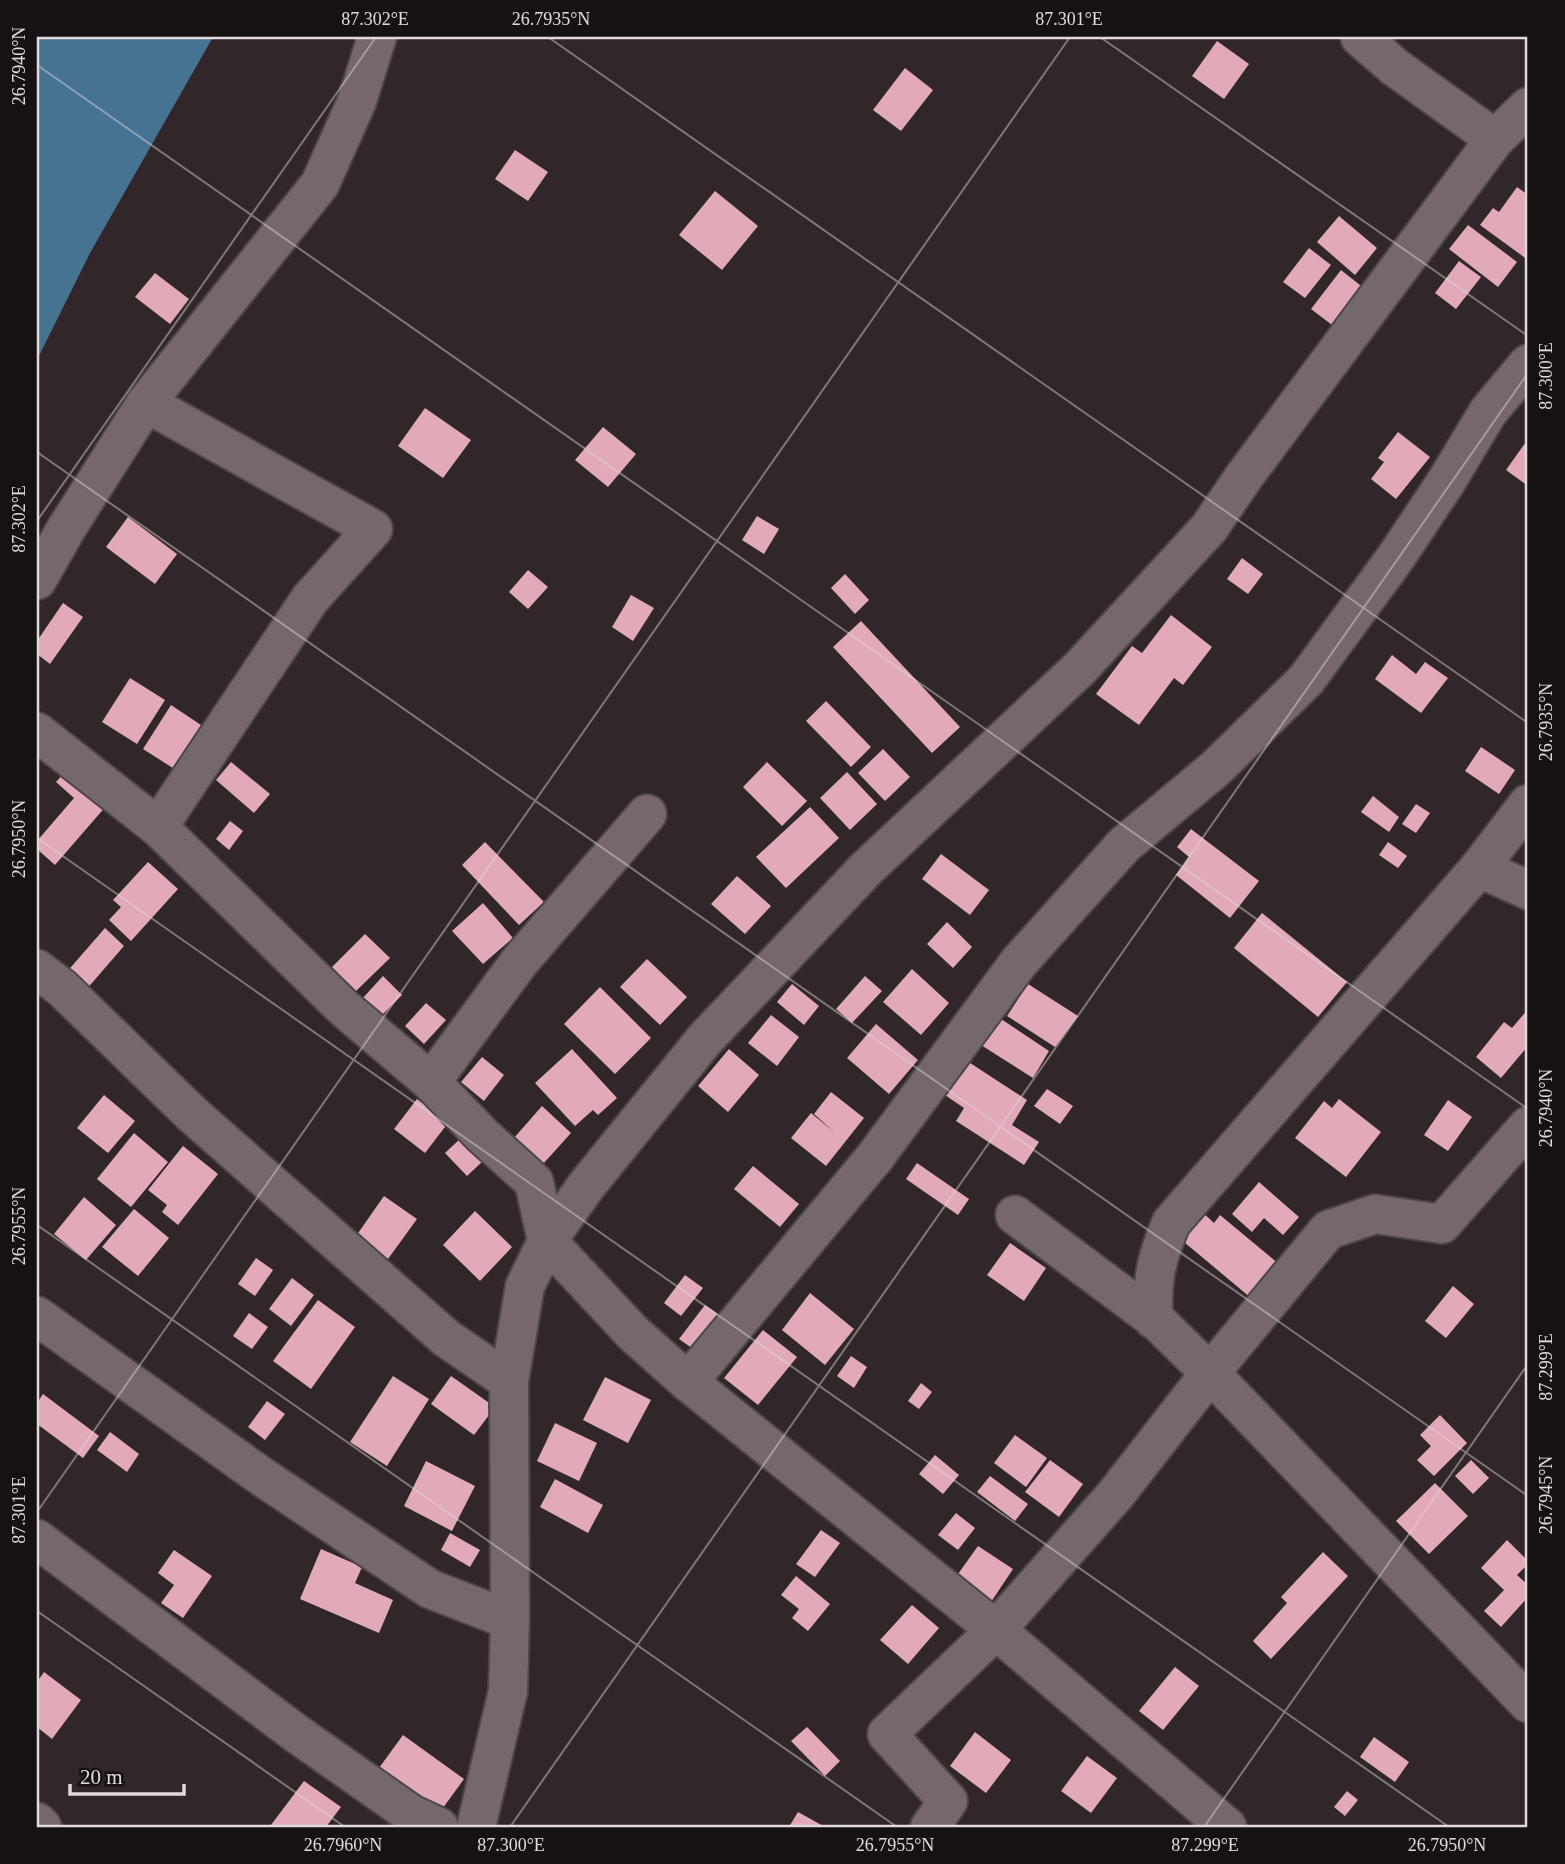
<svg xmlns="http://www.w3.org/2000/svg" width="1565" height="1864" font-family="'Times New Roman',serif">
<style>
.water{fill:#477392}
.building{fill:#e2aab9}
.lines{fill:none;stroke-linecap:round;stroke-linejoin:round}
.minor-casing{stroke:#4d4547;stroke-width:42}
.minor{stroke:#74686b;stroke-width:38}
.ticks{fill:none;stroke:#e1dadc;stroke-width:2;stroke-opacity:0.45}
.neatline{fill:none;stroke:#e1dadc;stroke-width:2.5}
.ticks-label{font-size:18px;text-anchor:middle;fill:#e1dadc}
</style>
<rect width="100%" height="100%" fill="#31272a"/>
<!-- water -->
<path class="water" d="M37,37H213L90,253L37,360Z"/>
<!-- building -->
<g class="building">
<path d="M1217,41L1249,64L1224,99L1192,76Z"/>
<path d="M905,68L933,90L901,131L873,110Z"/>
<path d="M515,150L548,172L528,201L495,179Z"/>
<path d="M1517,187L1528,195V260L1480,225L1493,208L1499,212Z"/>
<path d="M715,191L758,226L722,270L679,235Z"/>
<path d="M1339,216L1377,248L1355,275L1317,242Z"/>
<path d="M1468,225L1517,262L1498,287L1449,249Z"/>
<path d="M1309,248L1331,265L1305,298L1283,282Z"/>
<path d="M1459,261L1481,277L1456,309L1435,293Z"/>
<path d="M1341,270L1365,289L1336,328L1311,309Z"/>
<path d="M155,273L189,299L170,324L135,297Z"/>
<path d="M425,408L471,440L443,478L398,446Z"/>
<path d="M603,427L636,454L608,487L575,460Z"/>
<path d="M1398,432L1430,457L1396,499L1371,479L1384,462L1378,458Z"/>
<path d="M1528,439V486L1506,470Z"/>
<path d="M757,516L779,529L764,554L742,540Z"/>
<path d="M128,517L177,554L155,584L106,547Z"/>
<path d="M1242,558L1263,574L1248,594L1227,579Z"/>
<path d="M528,570L548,587L528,609L509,592Z"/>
<path d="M845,574L869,600L855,614L831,588Z"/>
<path d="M631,595L654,608L633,641L612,627Z"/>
<path d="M63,603L83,617L50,664L37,654V641Z"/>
<path d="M1171,615L1212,647L1183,685L1174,678L1139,725L1096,694L1132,646L1142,653Z"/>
<path d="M861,621L960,727L932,753L833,647Z"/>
<path d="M1392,655L1416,674L1425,662L1448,678L1421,713L1375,679Z"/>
<path d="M130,678L165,700L137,744L102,722Z"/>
<path d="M826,701L871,747L851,767L806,721Z"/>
<path d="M171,705L204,727L176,770L143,749Z"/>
<path d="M1481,747L1515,770L1499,794L1465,771Z"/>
<path d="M883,749L910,777L885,801L858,773Z"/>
<path d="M231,762L270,794L254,813L216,780Z"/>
<path d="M767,762L807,801L782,826L743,787Z"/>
<path d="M66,771L107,805L55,865L37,849V841L74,798L56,782Z"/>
<path d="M847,772L877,804L850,830L820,798Z"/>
<path d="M1373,796L1399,817L1389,832L1361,812Z"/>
<path d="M1416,804L1430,813L1416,833L1402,824Z"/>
<path d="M810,807L839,838L786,888L756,857Z"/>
<path d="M230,821L243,831L229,850L216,839Z"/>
<path d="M1191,829L1259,881L1230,918L1176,875L1189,857L1177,847Z"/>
<path d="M485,842L544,902L519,925L462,865Z"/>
<path d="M1388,842L1407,856L1398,868L1379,855Z"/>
<path d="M941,854L989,890L970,915L922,879Z"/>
<path d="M148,862L178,889L131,941L109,920L121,907L113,900Z"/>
<path d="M737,876L771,906L745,934L711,904Z"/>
<path d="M483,903L513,938L483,964L452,931Z"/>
<path d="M1262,913L1347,982L1318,1017L1234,948Z"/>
<path d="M947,922L972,947L953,968L927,944Z"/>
<path d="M105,928L124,946L85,991L65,974Z"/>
<path d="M365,934L390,958L355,992L332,967Z"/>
<path d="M647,959L687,997L660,1025L620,987Z"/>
<path d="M912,969L949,1003L921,1035L883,1002Z"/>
<path d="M383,976L402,995L379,1018L361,1000Z"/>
<path d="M865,976L882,991L852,1023L836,1009Z"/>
<path d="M792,984L819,1006L804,1025L777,1002Z"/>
<path d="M1028,984L1078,1016L1055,1047L1007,1016Z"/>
<path d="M600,987L651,1038L615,1074L564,1024Z"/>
<path d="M426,1003L446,1020L424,1044L405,1026Z"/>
<path d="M1528,1009V1046L1501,1078L1476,1057L1504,1022L1512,1028Z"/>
<path d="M771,1015L799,1037L777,1066L748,1043Z"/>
<path d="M998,1017L1049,1051L1033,1078L981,1045Z"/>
<path d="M876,1024L918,1060L889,1094L847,1058Z"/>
<path d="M572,1049L617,1098L598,1115L593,1110L575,1126L535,1083Z"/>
<path d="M729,1049L759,1075L728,1112L698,1086Z"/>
<path d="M482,1057L504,1075L484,1101L461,1082Z"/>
<path d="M964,1059L1027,1100L1012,1125L1039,1142L1024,1165L956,1121L964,1108L942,1093Z"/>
<path d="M1047,1089L1073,1106L1060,1124L1034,1106Z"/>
<path d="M831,1092L864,1118L826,1166L791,1138L811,1113L834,1132L814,1114Z"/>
<path d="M104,1095L135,1121L108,1153L77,1128Z"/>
<path d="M417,1099L448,1123L425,1153L394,1129Z"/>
<path d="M1339,1099L1381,1132L1346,1177L1295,1138L1324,1101L1332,1108Z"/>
<path d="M1448,1100L1472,1117L1448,1151L1424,1135Z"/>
<path d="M542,1106L571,1133L543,1164L514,1138Z"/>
<path d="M134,1133L168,1162L131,1207L97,1179Z"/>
<path d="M461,1138L483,1161L467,1176L445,1153Z"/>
<path d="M183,1146L218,1174L178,1225L162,1212L167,1205L148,1190Z"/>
<path d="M917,1163L969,1199L958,1215L906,1179Z"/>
<path d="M753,1166L799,1204L780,1227L734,1189Z"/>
<path d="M1259,1182L1299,1217L1283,1235L1264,1218L1252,1232L1232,1214Z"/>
<path d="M384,1196L417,1219L388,1259L356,1236Z"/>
<path d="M84,1197L116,1225L86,1260L54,1234Z"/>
<path d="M134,1209L169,1238L138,1276L102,1247Z"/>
<path d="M1200,1210L1214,1223L1220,1215L1279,1264L1251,1298L1178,1237Z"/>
<path d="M475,1211L512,1247L480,1281L443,1245Z"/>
<path d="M1010,1243L1046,1268L1024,1301L987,1275Z"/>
<path d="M256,1258L273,1270L255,1296L238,1284Z"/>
<path d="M685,1275L703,1288L681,1316L664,1303Z"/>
<path d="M292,1278L314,1295L291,1326L269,1309Z"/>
<path d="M1453,1286L1474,1304L1446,1338L1425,1321Z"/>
<path d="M810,1293L854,1329L825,1365L782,1330Z"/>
<path d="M318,1300L355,1327L311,1389L273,1361Z"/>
<path d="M705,1305L722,1317L696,1351L679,1339Z"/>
<path d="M249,1313L268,1327L252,1349L233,1336Z"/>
<path d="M763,1330L797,1357L758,1405L724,1378Z"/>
<path d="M851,1356L867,1367L854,1388L837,1376Z"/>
<path d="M393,1376L429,1399L387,1466L350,1442Z"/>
<path d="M451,1376L495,1407L474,1435L431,1404Z"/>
<path d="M605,1377L651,1400L628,1443L583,1420Z"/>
<path d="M921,1383L932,1392L919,1409L908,1401Z"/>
<path d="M43,1394L99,1436L83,1458L37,1424V1403Z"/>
<path d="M267,1401L285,1414L265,1440L248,1427Z"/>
<path d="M1440,1415L1467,1443L1434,1476L1417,1460L1431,1446L1420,1435Z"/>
<path d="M555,1423L597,1443L579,1481L537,1461Z"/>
<path d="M110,1432L139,1454L127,1472L97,1450Z"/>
<path d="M1015,1435L1047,1458L1026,1487L994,1463Z"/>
<path d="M935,1455L959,1475L943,1494L919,1474Z"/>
<path d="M1050,1460L1083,1484L1059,1517L1025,1492Z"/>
<path d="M1471,1460L1489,1478L1473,1494L1455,1476Z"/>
<path d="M426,1461L475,1486L452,1531L404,1506Z"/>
<path d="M990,1476L1028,1504L1015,1521L977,1492Z"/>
<path d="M555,1479L603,1505L588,1533L540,1507Z"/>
<path d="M1435,1483L1468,1516L1429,1554L1396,1521Z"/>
<path d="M956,1513L975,1528L958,1550L938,1535Z"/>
<path d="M821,1530L840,1543L815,1577L796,1564Z"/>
<path d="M450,1533L480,1550L470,1567L441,1550Z"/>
<path d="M1507,1540L1528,1561V1564L1517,1575L1528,1585V1597L1501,1627L1484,1611L1504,1590L1481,1568Z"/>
<path d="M978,1546L1013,1569L989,1605L953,1581Z"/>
<path d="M321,1549L362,1567L355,1583L393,1600L379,1633L300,1599Z"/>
<path d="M174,1550L212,1576L183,1618L161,1603L174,1585L158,1573Z"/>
<path d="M1323,1552L1348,1576L1271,1659L1253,1641L1287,1603L1281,1597Z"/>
<path d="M796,1576L830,1604L808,1631L792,1618L799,1609L781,1595Z"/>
<path d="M912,1605L939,1628L908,1664L880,1640Z"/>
<path d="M1175,1667L1199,1686L1163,1730L1139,1711Z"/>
<path d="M44,1672L81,1700L52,1739L37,1727V1682Z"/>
<path d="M807,1727L840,1761L825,1776L791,1741Z"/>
<path d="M975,1732L1011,1760L986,1793L950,1766Z"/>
<path d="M403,1735L464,1779L440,1812L379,1768Z"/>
<path d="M1374,1737L1409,1762L1395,1782L1360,1757Z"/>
<path d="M1087,1756L1117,1778L1091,1813L1061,1791Z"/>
<path d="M304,1781L341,1807L326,1827H274L271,1825Z"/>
<path d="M1347,1791L1358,1800L1345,1816L1334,1807Z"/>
<path d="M798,1812L825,1827H789Z"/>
</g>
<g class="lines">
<!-- minor casing -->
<g class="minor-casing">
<g id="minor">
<path d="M1360,37L1396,68L1495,139"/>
<path d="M146,403L373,529L310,599L158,827"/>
<path d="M37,580L66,529L146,403L320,184L357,101L377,37"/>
<path d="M37,732L158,827L345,1009L431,1082L482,1135L534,1182L547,1241L633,1333L688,1382L996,1630L1227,1827"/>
<path d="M1479,868L1528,890"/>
<path d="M37,969L62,988L192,1114L446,1338L509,1381"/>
<path d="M431,1082L520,961L647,814"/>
<path d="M1015,1215L1157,1321L1210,1373L1528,1703"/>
<path d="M37,1316L261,1476L430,1589L510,1620"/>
<path d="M1153,1319C1152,1279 1156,1259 1171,1223L1479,868L1528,804"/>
<path d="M688,1382L875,1157L1019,962L1124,845L1216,768L1306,680L1396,557L1446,482L1488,412L1528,364"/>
<path d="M37,1539L297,1734L411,1814L439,1827"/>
<path d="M37,1822L42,1827"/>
<path d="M476,1827L508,1691L510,1620L509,1381L525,1286L547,1241L586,1186L705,1039L866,869L1080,668L1209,528L1243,478L1495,139L1528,107"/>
<path d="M930,1827L948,1801L887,1734L996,1630L1116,1494L1210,1373L1328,1230L1375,1214L1442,1224L1528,1126"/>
</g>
</g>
<!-- minor -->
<use href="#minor" class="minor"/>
</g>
<!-- ticks -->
<path class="ticks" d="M548,37L1528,723M1100,37L1528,336M37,65L1528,1109M37,452L1528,1496M37,521L376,37M37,838L1449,1827M37,1225L897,1827M37,1512L1070,37M37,1611L345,1827M510,1827L1528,373M1204,1827L1528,1364"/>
<!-- border -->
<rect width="1565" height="1864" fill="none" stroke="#161213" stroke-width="77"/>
<!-- scale -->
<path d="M70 1784v10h114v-10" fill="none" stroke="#e1dadc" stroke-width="3.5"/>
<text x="80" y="1784" font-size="21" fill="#e1dadc" stroke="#161213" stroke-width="5" paint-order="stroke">20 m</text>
<rect x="38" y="38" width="1488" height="1788" class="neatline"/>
<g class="ticks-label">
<text x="375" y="25">87.302°E</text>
<text x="551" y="25">26.7935°N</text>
<text x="1069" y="25">87.301°E</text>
<text transform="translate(19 66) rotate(-90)" y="6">26.7940°N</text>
<text transform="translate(1546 376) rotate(-90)" y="6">87.300°E</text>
<text transform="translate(19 519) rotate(-90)" y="6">87.302°E</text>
<text transform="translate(1546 722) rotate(-90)" y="6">26.7935°N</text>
<text transform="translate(19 839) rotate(-90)" y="6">26.7950°N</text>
<text transform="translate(1546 1108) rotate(-90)" y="6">26.7940°N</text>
<text transform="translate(19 1226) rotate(-90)" y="6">26.7955°N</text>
<text transform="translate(1546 1367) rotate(-90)" y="6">87.299°E</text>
<text transform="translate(1546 1495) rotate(-90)" y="6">26.7945°N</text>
<text transform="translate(19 1510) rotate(-90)" y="6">87.301°E</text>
<text x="343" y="1851">26.7960°N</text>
<text x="511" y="1851">87.300°E</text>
<text x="895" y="1851">26.7955°N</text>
<text x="1205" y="1851">87.299°E</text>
<text x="1447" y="1851">26.7950°N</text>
</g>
</svg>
